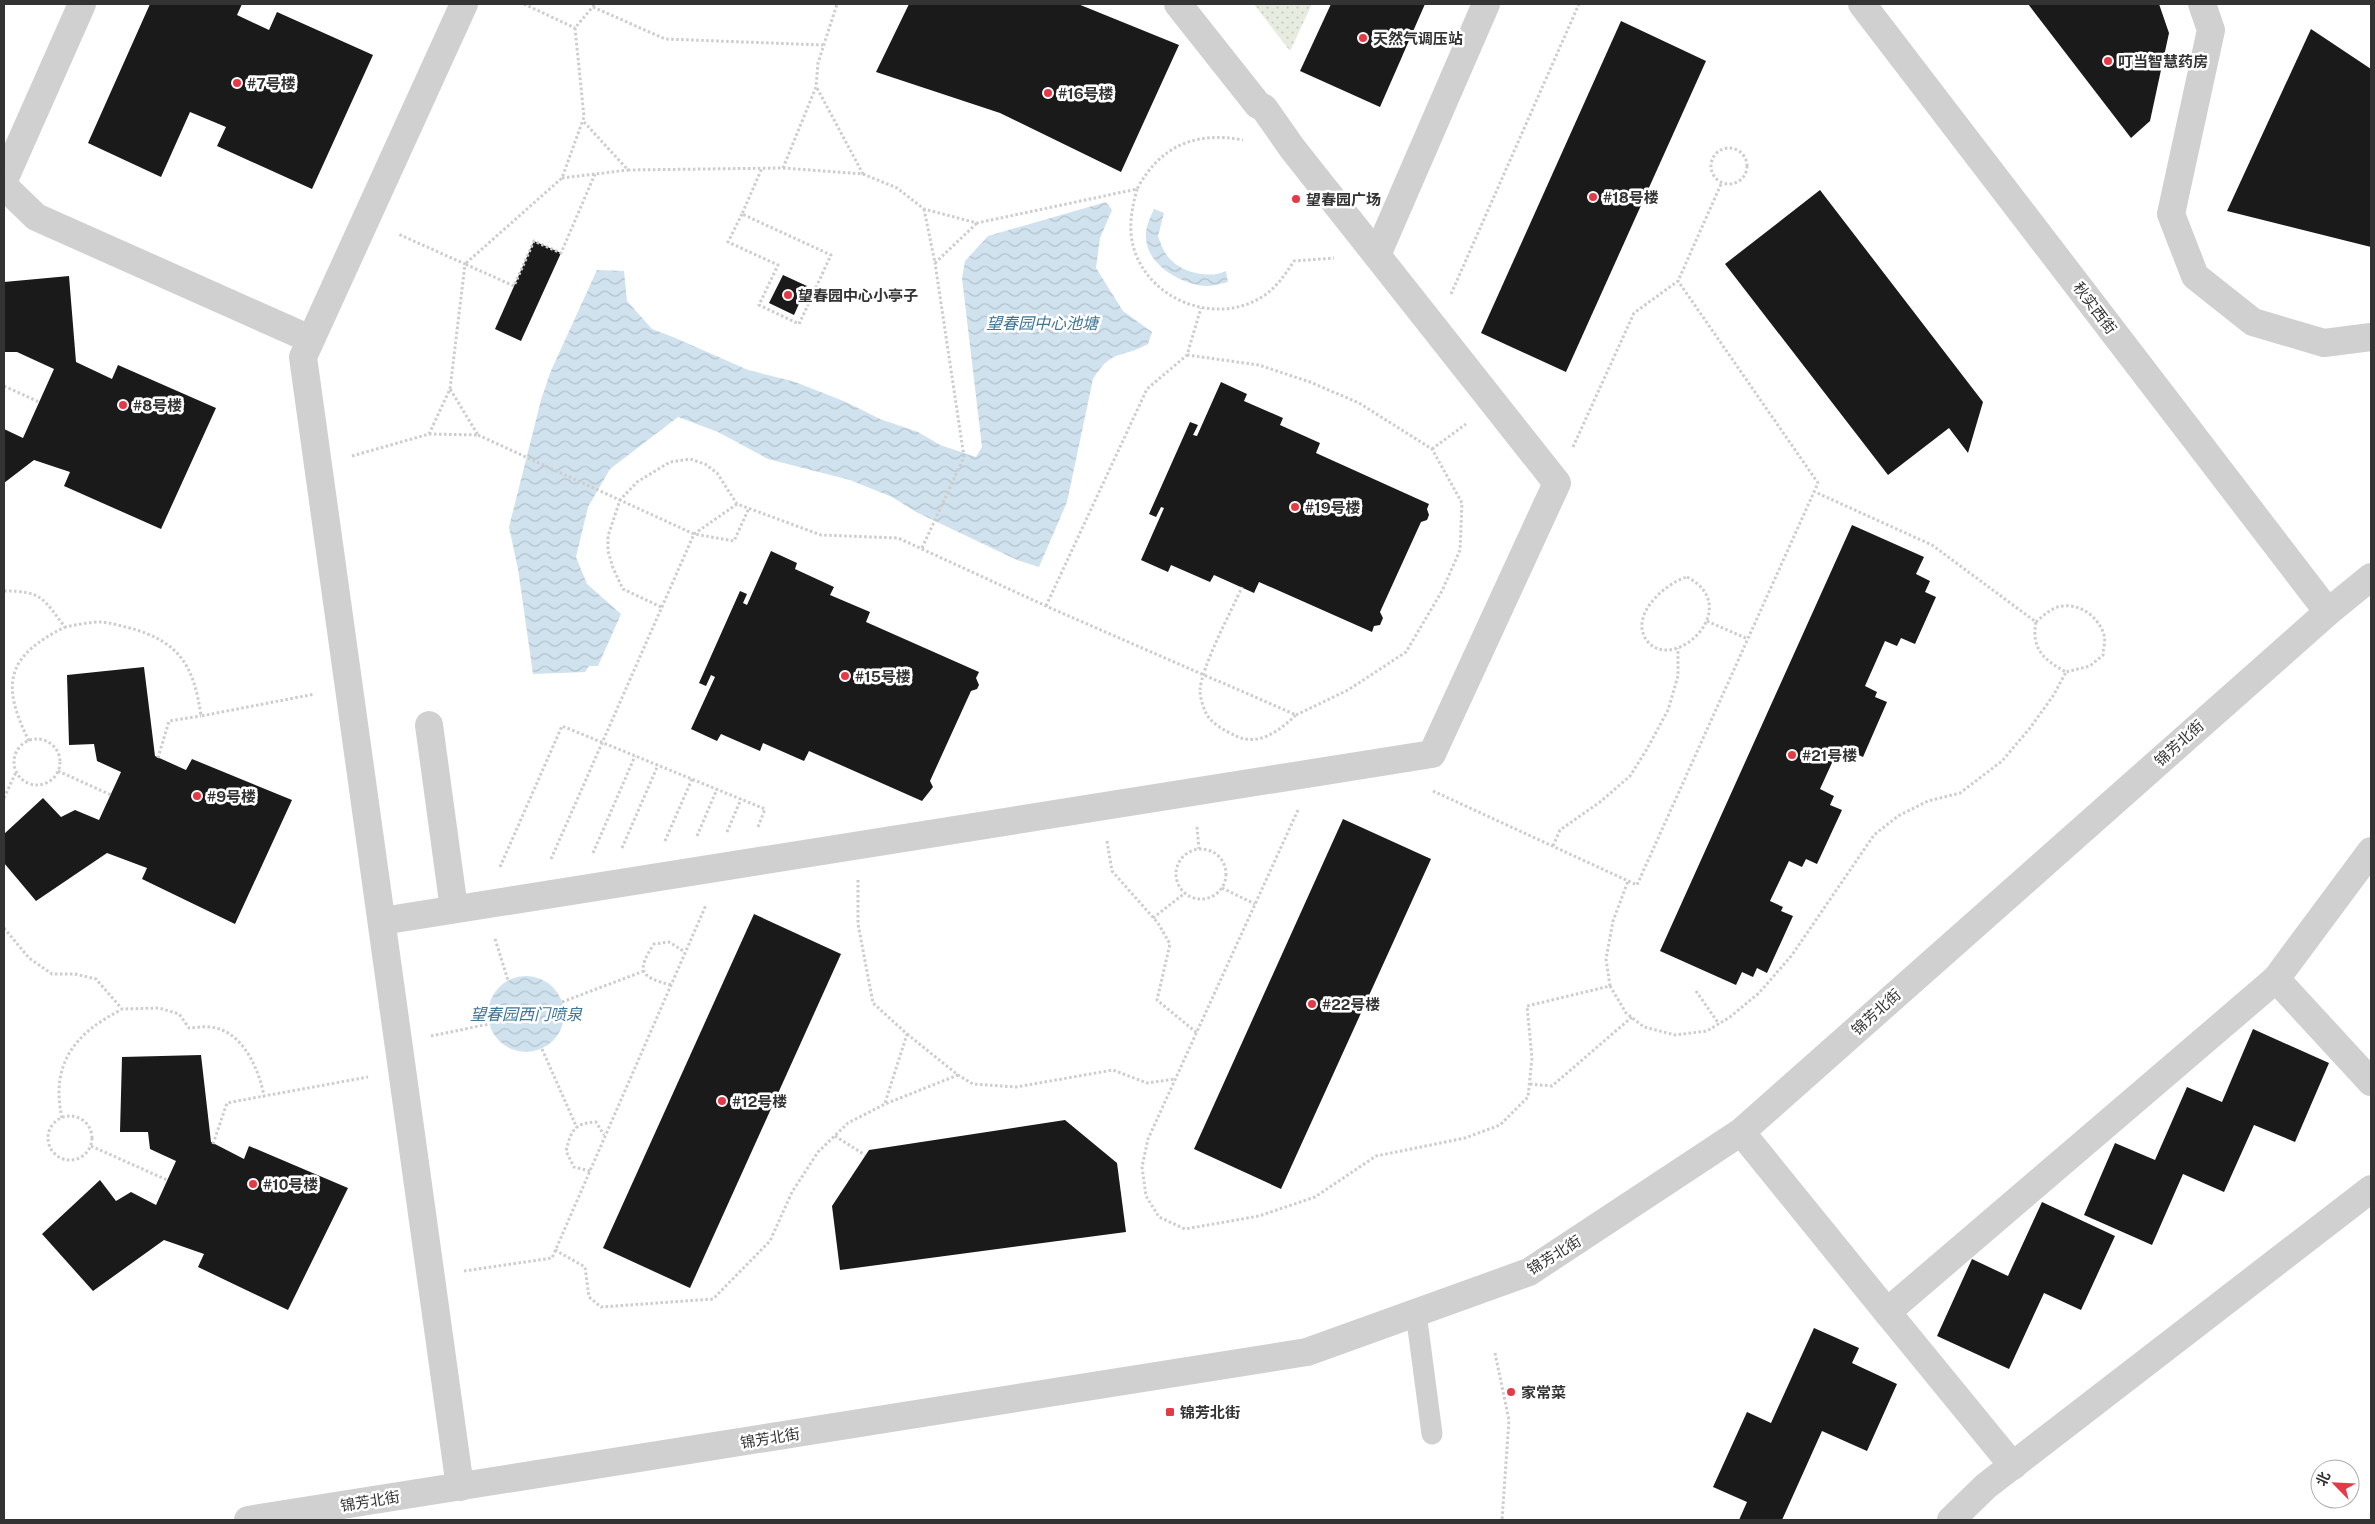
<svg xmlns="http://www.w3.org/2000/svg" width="2375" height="1524" font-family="'Public Sans','Noto Sans SC',sans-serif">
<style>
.grass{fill:url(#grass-dots)}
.water{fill:url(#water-waves)}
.building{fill:#1a1a1a}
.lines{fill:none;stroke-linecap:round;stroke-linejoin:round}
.path{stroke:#cdcdcd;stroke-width:3;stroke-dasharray:2.5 2.5;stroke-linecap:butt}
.service{stroke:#d0d0d0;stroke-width:21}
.minor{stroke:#d0d0d0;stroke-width:28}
.tertiary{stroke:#d0d0d0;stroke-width:28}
.poi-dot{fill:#e63946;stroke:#fff;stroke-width:2}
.labels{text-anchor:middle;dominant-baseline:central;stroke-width:5;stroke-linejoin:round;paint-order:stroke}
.poi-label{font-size:15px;font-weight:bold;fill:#333;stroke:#fff;text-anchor:start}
.street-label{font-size:15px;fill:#333;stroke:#fff}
.water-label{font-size:16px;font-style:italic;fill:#3f7597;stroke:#fff}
</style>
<defs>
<pattern id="grass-dots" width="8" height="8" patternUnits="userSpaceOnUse" patternTransform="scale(1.25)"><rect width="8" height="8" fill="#e6ecdf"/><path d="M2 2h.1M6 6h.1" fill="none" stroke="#c6cbc0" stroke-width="1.8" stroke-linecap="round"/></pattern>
<pattern id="water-waves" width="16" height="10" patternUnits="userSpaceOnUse" patternTransform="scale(1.25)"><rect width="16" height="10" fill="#cfe2ee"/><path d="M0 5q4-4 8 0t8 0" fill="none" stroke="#b2c2cd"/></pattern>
</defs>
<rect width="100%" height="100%" fill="#fff"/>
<!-- grass -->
<path class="grass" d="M1254,4H1312L1290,51Z"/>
<!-- water -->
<g class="water">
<path d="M1106,202L1112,210L1100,238L1096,268L1123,311L1152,332L1148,344C1121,359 1112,348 1093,379L1067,502L1039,567L1017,560L916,512L892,497L850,480L768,459L718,432L678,417L610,469L588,507L576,557L587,584L621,614L598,666H589L585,672L533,674L518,569L509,527L541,400L550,373L597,270L624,271L627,301L652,329L673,337L748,370L795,382L846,402L880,419L918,432L940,445L976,457L982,447L962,278L965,261L988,236Z"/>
<path d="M1154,209L1164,213L1158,236C1161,244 1164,254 1171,260C1183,273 1210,279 1226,271L1228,282C1220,284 1212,286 1205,286C1181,284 1147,265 1146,238C1145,228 1150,218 1154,209Z"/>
<circle cx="526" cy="1014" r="38"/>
</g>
<!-- building -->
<g class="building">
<path d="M150,4H242L237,15L269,30L277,12L373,55L312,189L217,146L226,127L190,112L161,177L88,143Z"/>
<path d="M909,4H1078L1179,45L1121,172L1000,113L876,72Z"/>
<path d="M1331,4H1425L1380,107L1300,71Z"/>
<path d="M2028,4H2159L2169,33L2150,121L2131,138Z"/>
<path d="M1621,21L1706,61L1566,372L1481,333Z"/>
<path d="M2311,29L2371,69V247L2227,211Z"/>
<path d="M1820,190L1983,402L1968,453L1949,428L1888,475L1725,264Z"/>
<path d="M534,241L561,253L521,341L495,329Z"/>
<path d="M783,275L807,286L794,315L769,303Z"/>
<path d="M69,276L76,362L112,379L118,365L216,408L161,529L64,486L70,472L34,460L4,483V429L23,438L54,369L17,352H4V282Z"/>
<path d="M1221,382L1247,394L1244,401L1283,418L1280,425L1320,443L1316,453L1429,504L1427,509L1429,515L1427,520L1421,522L1380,612L1383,618L1380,625L1374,626L1372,632L1259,582L1254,593L1214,575L1210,582L1171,565L1168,572L1141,560L1164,508L1161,507L1156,517L1149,514L1190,422L1198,425L1193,435L1197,436Z"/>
<path d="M1852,525L1924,557L1916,574L1930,581L1925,592L1936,597L1915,644L1901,638L1897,646L1885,641L1865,686L1877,692L1875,697L1887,702L1863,757L1852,752L1849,759L1836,754L1820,789L1834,796L1830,805L1842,810L1817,864L1806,859L1802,867L1789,861L1770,901L1783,907L1781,911L1793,916L1767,973L1757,968L1753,977L1742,972L1736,985L1660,951Z"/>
<path d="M771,551L797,563L795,569L834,587L830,595L870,612L866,622L979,672L976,678L979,685L977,689L971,691L930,781L933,787L922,801L809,751L804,761L763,743L760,751L721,734L717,741L691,729L715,677L711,675L706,686L699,683L740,591L747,594L743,603L747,605Z"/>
<path d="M144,667L155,756L186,770L192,759L292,800L235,924L142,879L147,868L107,853L36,901L4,863V834L43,798L61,817L75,810L99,820L121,772L97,761L94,744L69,745L67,675Z"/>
<path d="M1343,819L1431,859L1281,1189L1194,1149Z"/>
<path d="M754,914L841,954L690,1288L603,1248Z"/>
<path d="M2253,1029L2329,1063L2295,1142L2254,1125L2224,1192L2183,1174L2152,1245L2084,1215L2115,1143L2155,1160L2187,1087L2222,1102Z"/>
<path d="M201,1055L211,1142L244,1159L249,1146L348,1188L288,1310L198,1267L204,1254L164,1240L93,1291L42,1234L100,1180L116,1201L131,1192L156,1205L176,1161L150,1149L148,1132H120L122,1057Z"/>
<path d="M1065,1120L1117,1163L1126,1232L840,1270L832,1206L869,1150Z"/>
<path d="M2042,1202L2115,1236L2081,1310L2044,1293L2009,1369L1937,1336L1972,1259L2008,1276Z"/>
<path d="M1814,1328L1859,1348L1852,1363L1897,1384L1867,1451L1822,1431L1782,1520H1739L1747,1502L1713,1487L1747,1412L1771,1423Z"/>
</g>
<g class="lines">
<!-- path -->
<g class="path">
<path d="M524,4L575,28"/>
<path d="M593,7L665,39L823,45"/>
<path d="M584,122L628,170L783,168L816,87L818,63L837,4"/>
<circle cx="1729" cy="166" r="18"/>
<path d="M783,168L863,174L817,88"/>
<path d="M595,174L561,253L534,241L514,286L465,264L562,178L584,117L575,28L595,4"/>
<path d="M863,174L897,188L924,209L977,223L1137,189C1160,146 1195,131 1243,140"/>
<path d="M562,178L628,170"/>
<path d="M1137,189C1133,204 1130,218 1131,234C1137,294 1210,329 1262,297C1276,288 1285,275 1294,261L1334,258"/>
<path d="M924,209L935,263L977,223"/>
<path d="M742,214L728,242L778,265L759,305L799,324L831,255L742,214L762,168"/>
<path d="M1451,294L1579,4"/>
<path d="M1187,355L1259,365L1310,382L1359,403L1432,449L1462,503L1460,550L1442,591L1406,652L1348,690L1296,715"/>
<path d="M4,386L39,402"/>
<path d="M429,434L478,435L450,389"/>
<path d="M478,435L694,534L734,541L749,508"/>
<path d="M1573,447L1634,313L1678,281L1722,182"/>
<path d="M1432,449L1466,424"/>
<path d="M352,456L429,434L450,389L465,264L398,234"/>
<path d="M922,548L964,457L935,263"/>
<path d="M1687,577C1745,607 1675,673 1648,642C1627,617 1665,583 1687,577Z"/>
<path d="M4,591C43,591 43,599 65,627C76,625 89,622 100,622C109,622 120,626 130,628C180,642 194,666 201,716L315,694"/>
<path d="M1046,606L1147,389L1187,355L1201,308"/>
<path d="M661,607L623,589L613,568L608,551V536L620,500L637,482L670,462L690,459L705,464L717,473L737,504L821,535L898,538L1046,606L1296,715C1280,730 1259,747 1236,736C1226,731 1211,724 1206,713C1203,707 1200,697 1200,691C1201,667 1231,612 1242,587"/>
<path d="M1707,621L1748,639"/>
<path d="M2036,622C2044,615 2052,607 2063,606C2082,604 2099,618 2104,635C2106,641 2103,649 2103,655L2090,666L2066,672"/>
<circle cx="37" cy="762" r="23"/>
<path d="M29,741C0,683 7,656 65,627"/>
<path d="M158,758L169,721L201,716"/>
<path d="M58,771L111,795"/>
<path d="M1433,791L1637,885L1818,483L1678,281"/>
<path d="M4,798L16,772"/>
<path d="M1298,810L1148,1139L1142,1167L1146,1196L1159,1217L1185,1229L1259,1216L1315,1197L1376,1156L1465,1138L1500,1125L1528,1097L1532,1058L1527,1006L1610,986L1626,1013L1644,1027L1675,1035L1707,1031L1730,1017L1759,993L1792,955L1874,835L1898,816L1928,801L1960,793L2002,761L2030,728L2053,696L2066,672C2044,660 2031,649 2036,622L1932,545L1815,492"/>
<path d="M1197,827L1199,849"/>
<path d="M727,832L741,799"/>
<path d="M697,836L717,789"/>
<path d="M665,841L692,779"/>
<path d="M1107,841L1112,871L1158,923L1170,944L1157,1000L1197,1033"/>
<path d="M1553,846L1560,830L1600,802L1630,776L1647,749L1668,710L1678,676V648"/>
<path d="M622,848L658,765"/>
<circle cx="1201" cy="874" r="25"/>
<path d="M593,853L635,756"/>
<path d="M551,859L694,534L737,504"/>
<path d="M500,867L562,726L765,809L758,827"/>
<path d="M858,880V924L873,1003L907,1034L885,1103"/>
<path d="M1222,888L1255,904"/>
<path d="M1153,918L1185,893"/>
<path d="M4,928L29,958L52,974H75L96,979L122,1009L159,1008L179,1014L189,1028C195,1028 203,1026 209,1027C242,1029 259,1069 264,1096L368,1077"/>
<path d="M495,939L508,980"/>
<path d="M671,985C640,977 636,971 654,944L669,942L685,952"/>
<path d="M1610,986L1606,959L1613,921L1628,881"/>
<path d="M1696,991L1719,1024"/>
<path d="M562,1002L644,971"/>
<path d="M907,1034L958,1075L973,1084L1016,1087L1113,1070L1147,1083L1175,1079"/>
<path d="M431,1036L489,1024"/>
<path d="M542,1049L577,1128"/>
<path d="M1530,1084L1552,1086L1632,1017"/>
<circle cx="70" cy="1138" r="22"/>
<path d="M62,1118C50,1064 75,1033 121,1010"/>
<path d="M835,1136L865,1155"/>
<path d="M213,1144L227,1103L264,1096"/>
<path d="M91,1146L167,1180"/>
<path d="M590,1171L574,1167L566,1151C571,1131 574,1123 596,1122L604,1135"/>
<path d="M555,1250L585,1267L589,1297L601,1307L713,1299L770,1241L792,1192L818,1152L848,1123L885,1104L958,1075"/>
<path d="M464,1271L552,1258L706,905"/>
<path d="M1495,1353L1509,1420L1502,1520"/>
</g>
<!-- service -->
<path class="service" d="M1416,1313L1432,1434"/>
<!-- minor -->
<g class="minor">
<path d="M2202,4L2211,30L2171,214L2195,276L2253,322L2324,343L2371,337"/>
<path d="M4,180L82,4"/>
<path d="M4,186L36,217L310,339"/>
<path d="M1377,255L1486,4"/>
<path d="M429,725L454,909"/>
<path d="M382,921L1432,754L1557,483L1292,148L1264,108L1258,105L1178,4"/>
<path d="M2276,979L2371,851"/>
<path d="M1741,1132L1887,1312L2276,979L2371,1082"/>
<path d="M1887,1312L2013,1466"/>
<path d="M460,1487L303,357L464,4"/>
<path d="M1951,1520L1986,1486L2371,1189"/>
</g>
<!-- tertiary -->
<g class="tertiary">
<path d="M1862,4L2328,612"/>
<path d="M248,1520L1307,1352L1529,1272L1741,1132L2328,612L2371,577"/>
</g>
</g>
<!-- markers -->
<g class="poi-dot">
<circle cx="1363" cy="38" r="5"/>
<circle cx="2108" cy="61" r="5"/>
<circle cx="237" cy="83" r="5"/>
<circle cx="1048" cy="93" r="5"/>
<circle cx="1593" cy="197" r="5"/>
<circle cx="1296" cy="199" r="5"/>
<circle cx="788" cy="295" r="5"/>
<circle cx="123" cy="405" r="5"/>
<circle cx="1295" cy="507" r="5"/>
<circle cx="845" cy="676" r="5"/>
<circle cx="1792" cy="755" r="5"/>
<circle cx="197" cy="796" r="5"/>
<circle cx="1312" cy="1004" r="5"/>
<circle cx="722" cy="1101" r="5"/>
<circle cx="253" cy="1184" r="5"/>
<circle cx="1511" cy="1392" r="5"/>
<rect x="1165" y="1407" width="10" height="10" rx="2.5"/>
</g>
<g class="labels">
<!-- poi labels -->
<g class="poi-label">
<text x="1373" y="38">天然气调压站</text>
<text x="2118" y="61">叮当智慧药房</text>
<text x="247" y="83">#7号楼</text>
<text x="1058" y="93">#16号楼</text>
<text x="1603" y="197">#18号楼</text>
<text x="1306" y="199">望春园广场</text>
<text x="798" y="295">望春园中心小亭子</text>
<text x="133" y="405">#8号楼</text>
<text x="1305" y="507">#19号楼</text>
<text x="855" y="676">#15号楼</text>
<text x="1802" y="755">#21号楼</text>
<text x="207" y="796">#9号楼</text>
<text x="1322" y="1004">#22号楼</text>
<text x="732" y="1101">#12号楼</text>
<text x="263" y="1184">#10号楼</text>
<text x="1521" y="1392">家常菜</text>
<text x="1180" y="1412">锦芳北街</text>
</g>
<!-- street labels -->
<g class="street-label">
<text transform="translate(2095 308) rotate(53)">秋实西街</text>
<text transform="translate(2179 743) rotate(-42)">锦芳北街</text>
<text transform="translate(1876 1012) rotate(-42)">锦芳北街</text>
<text transform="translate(1554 1255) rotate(-32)">锦芳北街</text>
<text transform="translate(770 1438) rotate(-9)">锦芳北街</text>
<text transform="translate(370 1501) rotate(-9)">锦芳北街</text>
</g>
<!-- water labels -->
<g class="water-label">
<text x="1042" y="323">望春园中心池塘</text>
<text x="526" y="1014">望春园西门喷泉</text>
</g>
</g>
<!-- border -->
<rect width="2375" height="1524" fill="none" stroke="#333333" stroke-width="10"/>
<!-- north arrow -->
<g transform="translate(2335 1484) rotate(294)"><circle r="24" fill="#ffffff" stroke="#adadad"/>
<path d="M0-4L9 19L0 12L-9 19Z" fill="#e63946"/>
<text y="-8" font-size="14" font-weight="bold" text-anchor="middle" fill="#333333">北</text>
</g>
</svg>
